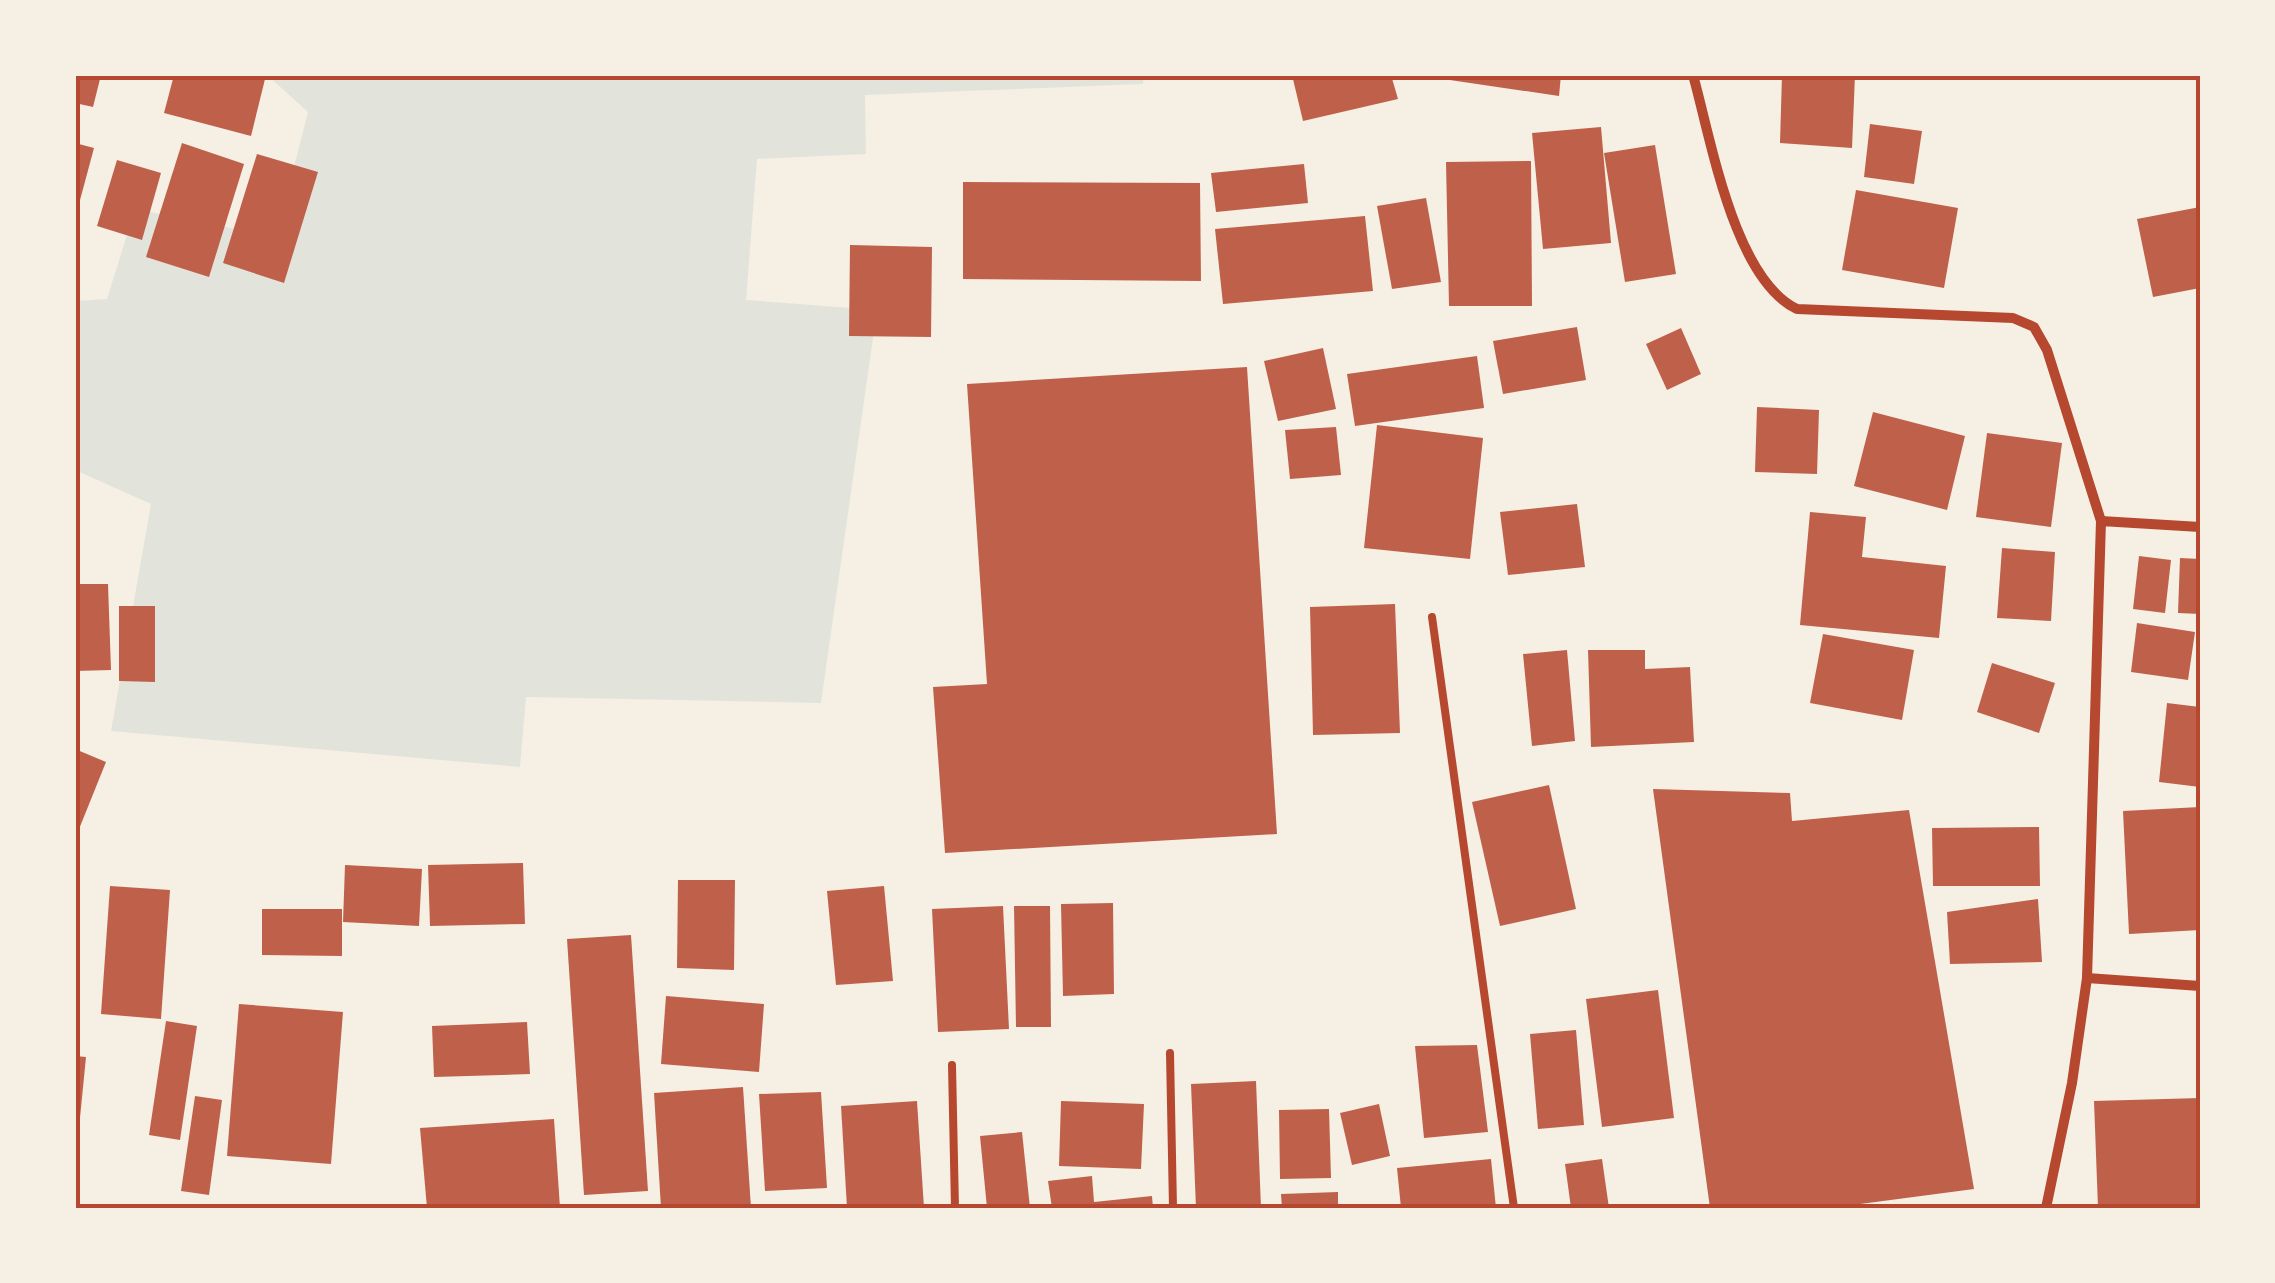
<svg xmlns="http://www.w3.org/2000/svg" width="2275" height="1283" font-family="'Noto Sans',sans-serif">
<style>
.green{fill:#e2e4dc}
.building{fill:#bf614a}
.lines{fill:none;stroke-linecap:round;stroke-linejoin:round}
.service{stroke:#b5482f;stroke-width:8}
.minor{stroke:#b5482f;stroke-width:10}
.neatline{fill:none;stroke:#b5482f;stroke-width:4}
</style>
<rect width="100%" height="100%" fill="#f6efe4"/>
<!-- green -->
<path class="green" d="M267,75H1144L1143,84L865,95L866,154L757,159L746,300L877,310L821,703L526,697L520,767L111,731L151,504L75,470V301L107,299L135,209L276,237L308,112Z"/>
<!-- building -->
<g class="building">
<path d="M75,75H101L93,107L75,103Z"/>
<path d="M174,75H266L251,136L164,113Z"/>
<path d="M1292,75H1391L1398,99L1303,121Z"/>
<path d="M1416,75H1561L1559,96Z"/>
<path d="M1782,75H1855L1852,148L1780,143Z"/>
<path d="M1870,124L1922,131L1914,184L1864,177Z"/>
<path d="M1601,127L1611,243L1543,249L1532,133Z"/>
<path d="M75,143L94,148L76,215H75Z"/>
<path d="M182,143L244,164L209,277L146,257Z"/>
<path d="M1655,145L1676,274L1625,282L1604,153Z"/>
<path d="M257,154L318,172L284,283L223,263Z"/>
<path d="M117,160L161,173L142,240L97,226Z"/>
<path d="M1531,161L1532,306H1449L1446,162Z"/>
<path d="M1304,164L1308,203L1216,212L1211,173Z"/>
<path d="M963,182L1200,183L1201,281L963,279Z"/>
<path d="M1856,190L1958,208L1944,288L1842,270Z"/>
<path d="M1426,198L1441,282L1392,289L1377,206Z"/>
<path d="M2200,207V288L2153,297L2137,219Z"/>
<path d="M1365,216L1373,291L1223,304L1215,229Z"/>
<path d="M850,245L932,247L931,337L849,336Z"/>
<path d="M1577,327L1586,380L1503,394L1493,341Z"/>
<path d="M1681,328L1701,374L1667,390L1646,344Z"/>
<path d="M1323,348L1336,409L1278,421L1264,361Z"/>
<path d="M1477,356L1484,408L1355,426L1347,374Z"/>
<path d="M1247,367L1277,834L945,853L933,687L987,684L967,384Z"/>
<path d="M1757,407L1819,410L1817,474L1755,472Z"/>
<path d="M1873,412L1965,436L1947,510L1854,486Z"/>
<path d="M1377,425L1483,438L1470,559L1364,548Z"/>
<path d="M1336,427L1341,475L1290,479L1285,430Z"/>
<path d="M1987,433L2062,443L2051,527L1976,517Z"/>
<path d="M1577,504L1585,567L1508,575L1500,512Z"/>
<path d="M1810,512L1866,517L1862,557L1946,566L1939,638L1800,625Z"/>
<path d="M2002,548L2055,552L2051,621L1997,618Z"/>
<path d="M2139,556L2171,560L2165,613L2133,609Z"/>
<path d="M2180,558L2200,559V614L2178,613Z"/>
<path d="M75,584H108L111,670L75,671Z"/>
<path d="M1395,604L1400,733L1313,735L1310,607Z"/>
<path d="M119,606H155V682L119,681Z"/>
<path d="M2137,623L2195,632L2188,680L2131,672Z"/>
<path d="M1823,634L1914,650L1902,720L1810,703Z"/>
<path d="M1567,650L1575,741L1532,746L1523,654Z"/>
<path d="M1588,650H1645V669L1690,667L1694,742L1591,747Z"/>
<path d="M1992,663L2055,683L2039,733L1977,712Z"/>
<path d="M2167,703L2200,707V787L2159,782Z"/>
<path d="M75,749L106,762L75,839Z"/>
<path d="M1549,785L1576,909L1500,926L1472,802Z"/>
<path d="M1653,789L1790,793L1792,821L1909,810L1974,1189L1830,1208H1710Z"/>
<path d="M2200,807V930L2129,934L2123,811Z"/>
<path d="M2039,827L2040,886H1933L1932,828Z"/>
<path d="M523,863L525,924L430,926L428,865Z"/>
<path d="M345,865L422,869L419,926L343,922Z"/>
<path d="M678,880H735L734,970L677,968Z"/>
<path d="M110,886L170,890L161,1019L101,1014Z"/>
<path d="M884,886L893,981L836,985L827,891Z"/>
<path d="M2038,899L2042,962L1950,964L1947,912Z"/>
<path d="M1113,903L1114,994L1063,996L1061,904Z"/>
<path d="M1003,906L1009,1029L938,1032L932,909Z"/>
<path d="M1014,906H1050L1051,1027H1016Z"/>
<path d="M262,909H342V956L262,955Z"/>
<path d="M631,935L648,1191L584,1195L567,939Z"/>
<path d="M1658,990L1674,1118L1602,1127L1586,999Z"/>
<path d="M666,996L764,1004L759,1072L661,1064Z"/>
<path d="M239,1004L343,1012L331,1164L227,1156Z"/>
<path d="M166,1021L197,1026L180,1140L149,1135Z"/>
<path d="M527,1022L530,1074L434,1077L432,1026Z"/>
<path d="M1576,1030L1584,1125L1538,1129L1530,1034Z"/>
<path d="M1477,1045L1488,1132L1424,1138L1415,1046Z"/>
<path d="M75,1056L86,1057L78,1138H75Z"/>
<path d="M1256,1081L1261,1208H1196L1191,1084Z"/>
<path d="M743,1087L751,1208H661L654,1093Z"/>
<path d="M821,1092L827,1188L765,1191L759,1094Z"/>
<path d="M195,1096L222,1100L209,1195L181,1191Z"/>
<path d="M2200,1098V1208H2098L2094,1101Z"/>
<path d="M917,1101L924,1208H847L841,1106Z"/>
<path d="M1061,1101L1144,1104L1141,1169L1059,1166Z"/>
<path d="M1379,1104L1390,1156L1352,1165L1340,1113Z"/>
<path d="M1329,1109L1331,1178L1280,1179L1279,1110Z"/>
<path d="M554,1119L560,1208H427L420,1128Z"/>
<path d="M1022,1132L1030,1208H987L980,1136Z"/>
<path d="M1491,1159L1496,1208H1401L1397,1168Z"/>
<path d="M1602,1159L1609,1208H1571L1565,1164Z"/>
<path d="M1092,1176L1094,1202L1152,1196L1153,1208H1052L1048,1181Z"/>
<path d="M1338,1192V1208H1282L1281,1194Z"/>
</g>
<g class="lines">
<!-- service -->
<g class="service">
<path d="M1432,617L1514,1208"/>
<path d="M1170,1053L1173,1208"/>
<path d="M952,1065L955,1208"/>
</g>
<!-- minor -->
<g class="minor">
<path d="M1693,75C1711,139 1734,279 1797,309L2013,318L2034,327L2047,350L2101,521"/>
<path d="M2087,978L2200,986"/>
<path d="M2046,1208L2072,1083L2087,978L2101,521L2200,527"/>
</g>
</g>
<!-- border -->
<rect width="2275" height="1283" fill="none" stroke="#f6efe4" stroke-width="155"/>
<rect x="78" y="78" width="2120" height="1128" class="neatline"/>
</svg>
